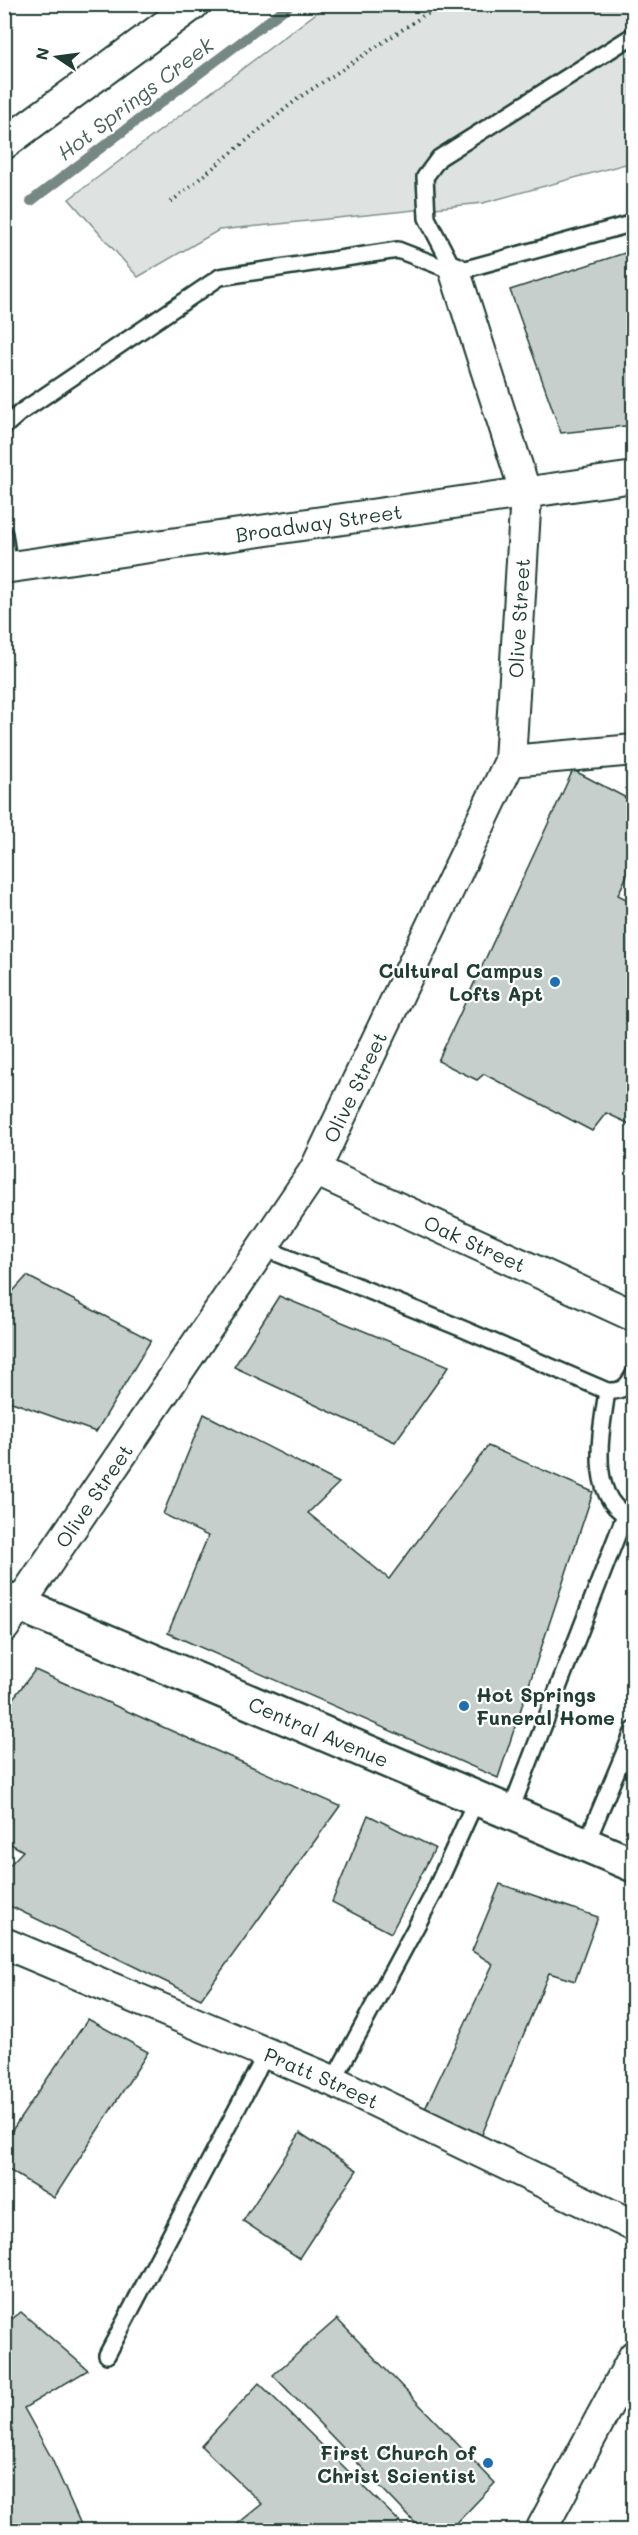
<svg xmlns="http://www.w3.org/2000/svg" width="638" height="2535" font-family="Mali,sans-serif">
<style>
.green{fill:#dee3e2;stroke:#7e908b;stroke-width:1.5}
.lines{fill:none;stroke-linecap:round;stroke-linejoin:round}
.stream{stroke:#758883;stroke-width:10}
.building{fill:#c7cfcc;stroke:#1f3d34;stroke-width:1.5}
.lane-casing{stroke:#1f3d34;stroke-width:20}
.street-casing{stroke:#1f3d34;stroke-width:34}
.primary-casing{stroke:#1f3d34;stroke-width:38}
.path{stroke:#1f3d34;stroke-width:4;stroke-dasharray:1.5 4.5;stroke-linecap:butt}
.lane{stroke:#fff;stroke-width:15}
.street{stroke:#fff;stroke-width:30}
.primary{stroke:#fff;stroke-width:33}
.poi-dot{fill:#1f6fb2;stroke:#fff;stroke-width:2}
.labels{text-anchor:middle;dominant-baseline:central;stroke-width:4.5;stroke-linejoin:round;paint-order:stroke}
.street-label{font-size:20px;fill:#1f3d34;stroke:#fff}
.poi-label{font-size:20px;font-weight:bold;fill:#1f3d34;stroke:#fff;text-anchor:end}
.water-label{font-size:21px;font-style:italic;fill:#4a625b;stroke:#fff}
</style>
<rect width="100%" height="100%" fill="#fff"/>
<filter id="ink" filterUnits="userSpaceOnUse"><feTurbulence type="fractalNoise" baseFrequency=".0167" numOctaves="2"/><feDisplacementMap in="SourceGraphic" scale="12" xChannelSelector="R" yChannelSelector="G"/><feConvolveMatrix kernelMatrix="1 2 1 2 8 2 1 2 1" color-interpolation-filters="sRGB"/></filter>
<g filter="url(#ink)">
<!-- green -->
<path class="green" d="M327,5H633V162L483,203L219,230L138,277L69,199Z"/>
<g class="lines">
<!-- stream -->
<path class="stream" d="M31,201L291,4"/>
</g>
<!-- building -->
<g class="building">
<path d="M634,250V425L561,433L510,290Z"/>
<path d="M573,770L634,802V860L618,895L634,903V1126L606,1113L592,1131L484,1074L477,1080L438,1061Z"/>
<path d="M27,1276L151,1340L96,1432L9,1401L4,1408V1301Z"/>
<path d="M279,1296L449,1366L395,1442L234,1367Z"/>
<path d="M204,1414L339,1483L308,1513L389,1579L488,1446L593,1492L498,1778L168,1633L208,1536L163,1514Z"/>
<path d="M35,1670L340,1806L201,1999L4,1903V1871L23,1851L4,1840V1710Z"/>
<path d="M368,1815L435,1848L391,1933L332,1902Z"/>
<path d="M500,1884L598,1917L575,1981L549,1973L481,2137L423,2113L493,1964L472,1951Z"/>
<path d="M88,2019L148,2052L54,2198L4,2167V2142Z"/>
<path d="M300,2133L357,2170L299,2258L243,2221Z"/>
<path d="M21,2312L88,2370L24,2408L51,2457L82,2527L76,2530H4V2325Z"/>
<path d="M337,2319L495,2483L450,2530H422L273,2375Z"/>
<path d="M259,2383L408,2530H306L304,2529L301,2530H230L262,2504L201,2446Z"/>
</g>
<g class="lines">
<!-- lane casing -->
<g class="lane-casing">
<g id="lane">
<path d="M634,35L439,158L425,177L427,218L455,272L634,223"/>
<path d="M4,427L21,412L220,277L398,250L455,272"/>
<path d="M4,534L9,568"/>
<path d="M264,1248L463,1329L607,1391C622,1392 627,1387 634,1374"/>
<path d="M607,1391C602,1428 585,1501 633,1518"/>
<path d="M510,1812L625,1515"/>
<path d="M586,1844L634,1730"/>
<path d="M333,2081L432,1897L477,1798"/>
<path d="M107,2355L267,2052"/>
</g>
</g>
<!-- street casing -->
<g class="street-casing">
<g id="street">
<path d="M4,144L194,4"/>
<path id="s1" d="M4,568L634,477"/>
<path d="M510,761L634,750"/>
<path id="s2" d="M315,1170L634,1316"/>
<path id="s3" d="M4,1627L315,1170L510,761L526,494L455,272"/>
<path id="s4" d="M4,1943L333,2081L634,2226"/>
<path d="M541,2530L634,2356"/>
</g>
</g>
<!-- primary casing -->
<g class="primary-casing">
<g id="primary">
<path id="s5" d="M4,1598L634,1865"/>
</g>
</g>
<!-- path -->
<path class="path" d="M171,202L300,97L423,16L448,4"/>
<!-- lane -->
<use href="#lane" class="lane"/>
<!-- street -->
<use href="#street" class="street"/>
<!-- primary -->
<use href="#primary" class="primary"/>
</g>
</g>
<!-- markers -->
<g class="poi-dot">
<circle cx="555" cy="982" r="6"/>
<circle cx="464" cy="1706" r="6"/>
<circle cx="488" cy="2463" r="6"/>
</g>
<g class="labels">
<!-- street labels -->
<g class="street-label">
<text stroke="none"><textPath href="#s1" startOffset="318">Broadway Street</textPath></text>
<text stroke="none"><textPath href="#s3" startOffset="1149">Olive Street</textPath></text>
<text stroke="none"><textPath href="#s3" startOffset="645">Olive Street</textPath></text>
<text stroke="none"><textPath href="#s2" startOffset="176">Oak Street</textPath></text>
<text stroke="none"><textPath href="#s3" startOffset="159">Olive Street</textPath></text>
<text stroke="none"><textPath href="#s5" startOffset="342">Central Avenue</textPath></text>
<text stroke="none"><textPath href="#s4" startOffset="345">Pratt Street</textPath></text>
</g>
<!-- poi labels -->
<g class="poi-label">
<text x="543" y="970">Cultural Campus<tspan x="543" dy="23">Lofts Apt</tspan></text>
<text x="476" y="1694" text-anchor="start">Hot Springs<tspan x="476" dy="23">Funeral Home</tspan></text>
<text x="476" y="2452">First Church of<tspan x="476" dy="23">Christ Scientist</tspan></text>
</g>
<!-- water labels -->
<g class="water-label">
<text transform="translate(135 98) rotate(-37)">Hot Springs Creek</text>
</g>
</g>
<!-- margin -->
<rect width="638" height="2535" fill="none" stroke="#fff" stroke-width="24"/>
<rect x="12" y="12" width="614" height="2511" fill="none" stroke="#1f3d34" stroke-width="2" filter="url(#ink)"/>
<!-- north arrow -->
<g transform="translate(57 57) rotate(283)" stroke="#ffffff" stroke-width="4.5" paint-order="stroke">
<path d="M0-4.5L10 22L0 15L-10 22Z" fill="#1f3d34"/>
<text y="-9" font-size="16" font-weight="bold" text-anchor="middle" fill="#1f3d34">N</text>
</g>
</svg>
